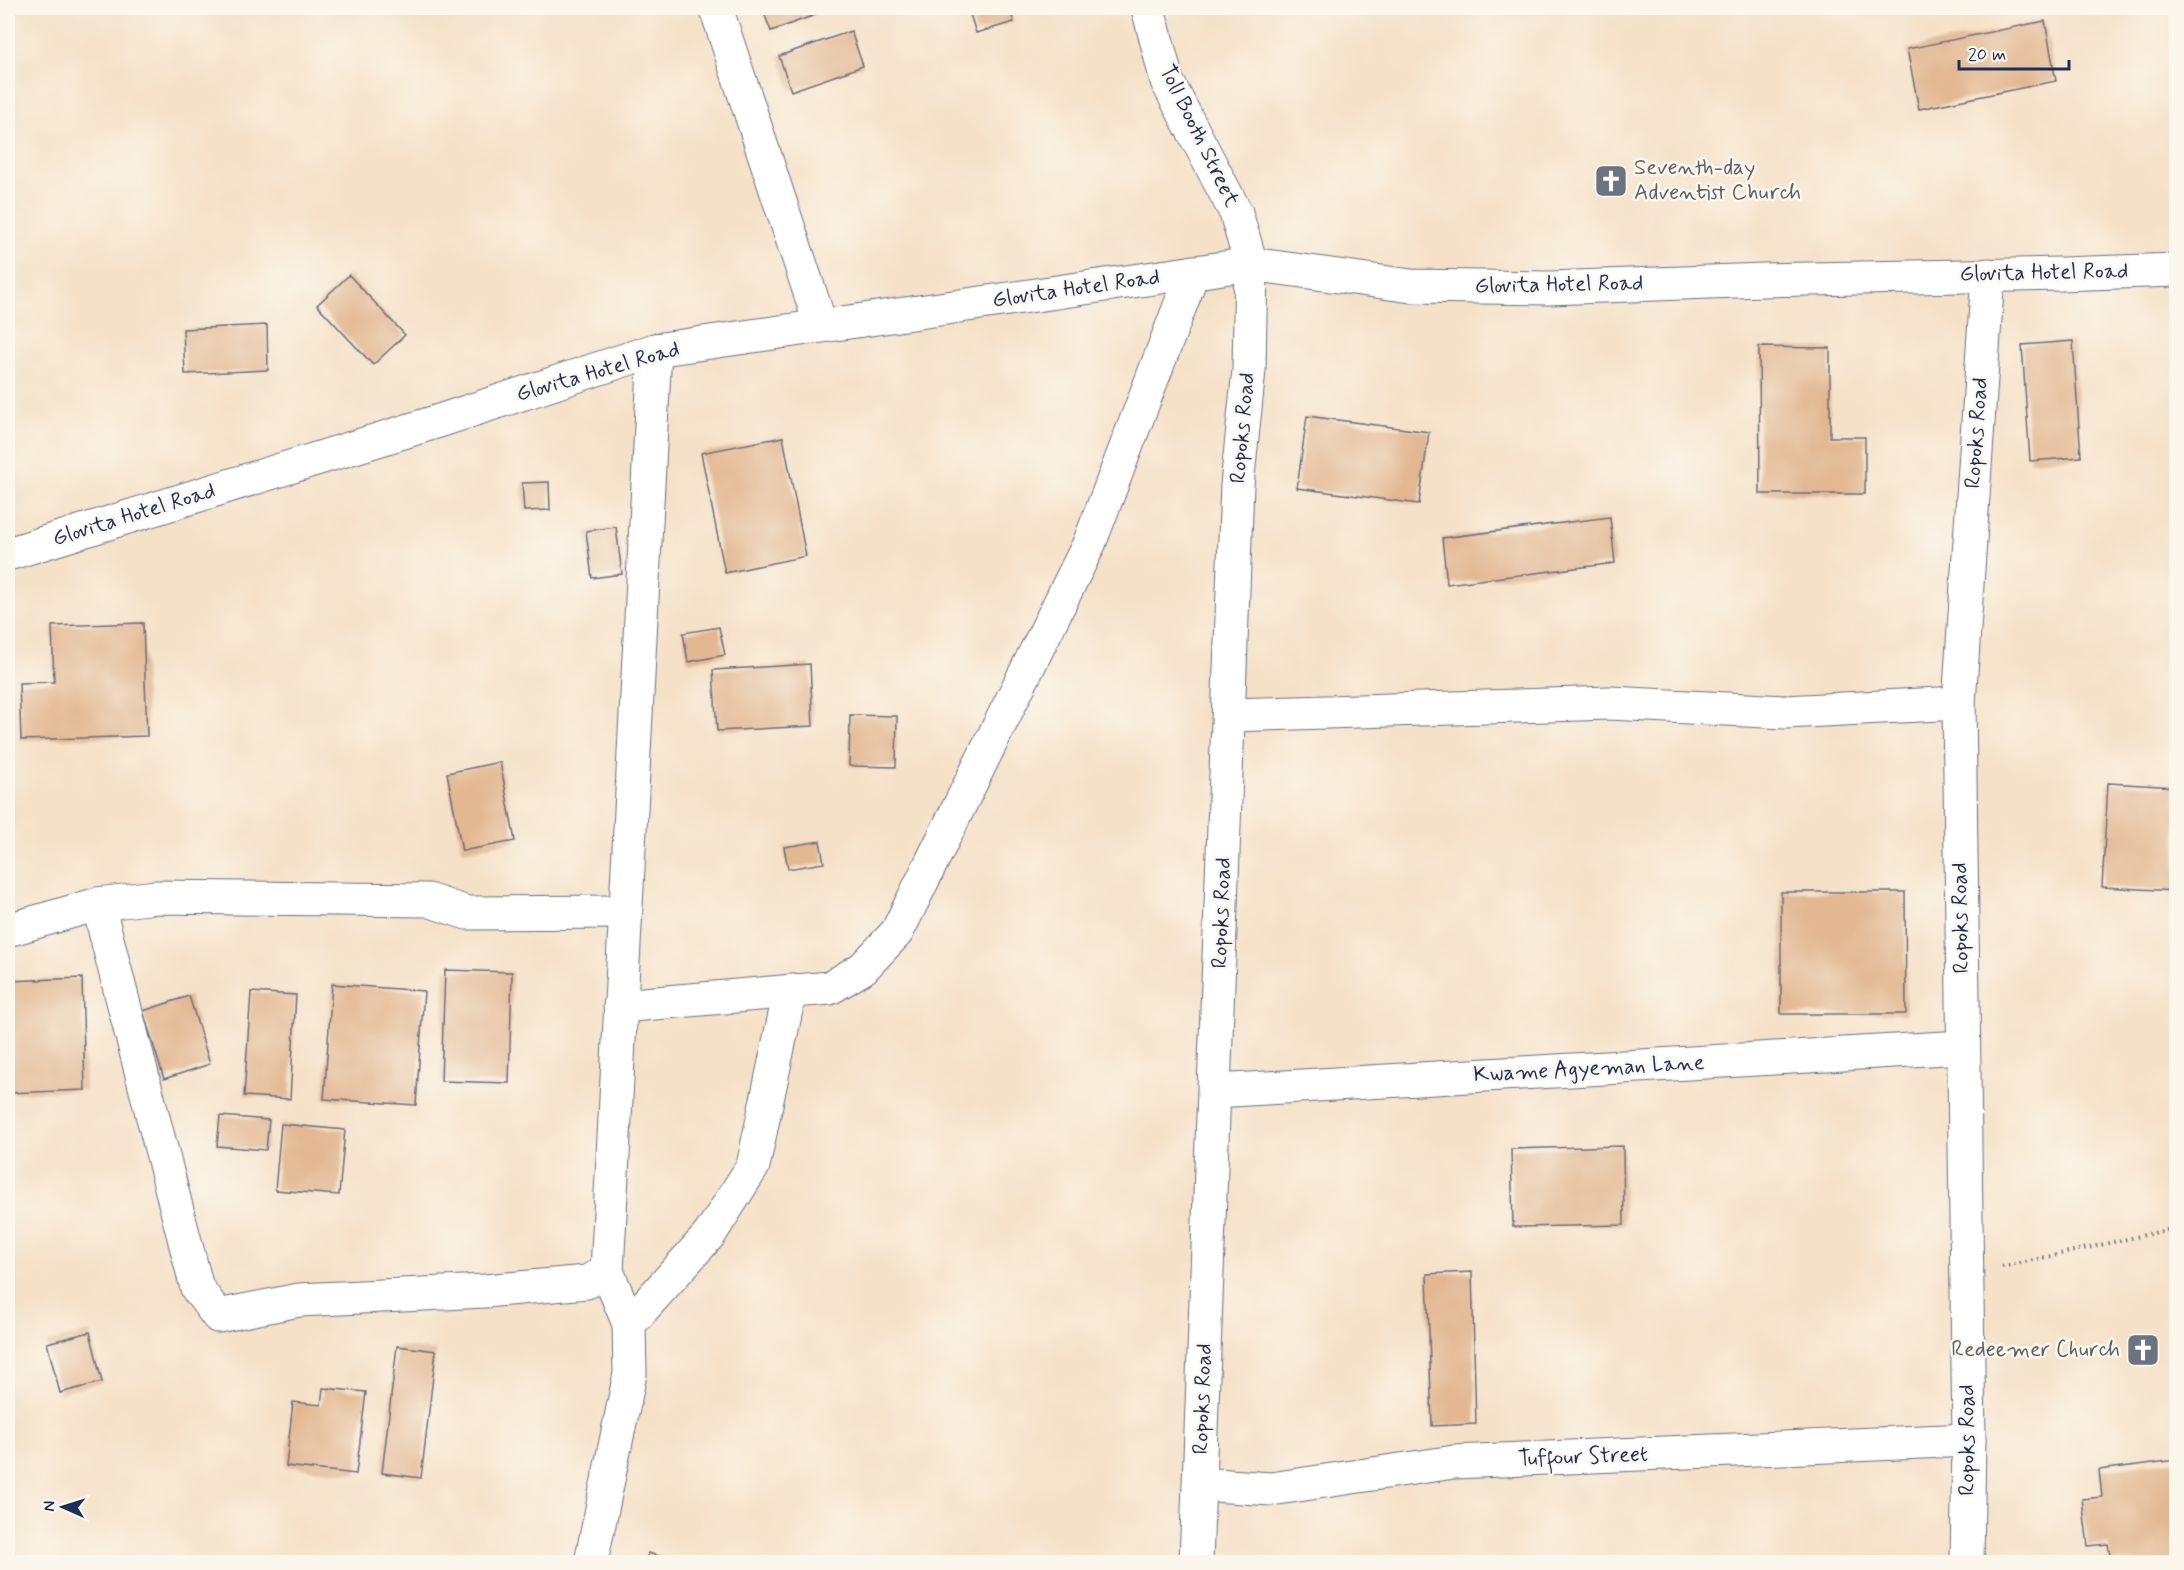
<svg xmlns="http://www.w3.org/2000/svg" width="2184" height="1570" font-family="Mynerve,sans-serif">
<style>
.building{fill:#e2b791}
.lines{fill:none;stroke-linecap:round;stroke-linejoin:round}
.minor-casing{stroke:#676d83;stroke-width:35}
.path{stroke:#676d83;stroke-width:4;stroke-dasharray:1.5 4.5;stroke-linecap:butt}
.minor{stroke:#fff;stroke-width:33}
.labels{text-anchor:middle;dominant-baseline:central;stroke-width:5;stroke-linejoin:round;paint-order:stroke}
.street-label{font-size:22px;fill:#1b2f5e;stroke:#fbf7ec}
.worship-label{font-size:22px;fill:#5b616d;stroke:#fbf7ec;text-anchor:start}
</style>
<rect width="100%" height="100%" fill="#fbf7ec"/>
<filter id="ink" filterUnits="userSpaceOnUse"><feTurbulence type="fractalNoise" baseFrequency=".0167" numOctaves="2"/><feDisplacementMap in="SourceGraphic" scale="12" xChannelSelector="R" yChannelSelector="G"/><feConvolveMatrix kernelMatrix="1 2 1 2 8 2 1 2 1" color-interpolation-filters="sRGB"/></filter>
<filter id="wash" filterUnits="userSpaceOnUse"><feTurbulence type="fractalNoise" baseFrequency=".008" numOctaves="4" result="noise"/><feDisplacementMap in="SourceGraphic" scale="24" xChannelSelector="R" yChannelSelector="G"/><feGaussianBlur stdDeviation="1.35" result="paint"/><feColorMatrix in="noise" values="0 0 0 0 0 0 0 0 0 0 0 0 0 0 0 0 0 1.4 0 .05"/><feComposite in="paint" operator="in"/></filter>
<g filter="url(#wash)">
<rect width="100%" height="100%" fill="#f5e1c7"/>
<g id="blocks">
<!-- building -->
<g class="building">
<path d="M762,8H813L815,15L771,31Z"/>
<path d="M968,8H1009L1014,22L976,33Z"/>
<path d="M2045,21L2056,81L1919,109L1907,49Z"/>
<path d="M851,31L863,66L791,91L779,56Z"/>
<path d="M349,275L405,335L373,365L317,305Z"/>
<path d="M267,325L268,370L185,374L183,329Z"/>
<path d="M2073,341L2081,457L2030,461L2022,345Z"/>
<path d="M1759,347L1830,348V437H1865V494H1760Z"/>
<path d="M1307,416L1429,432L1419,504L1297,488Z"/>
<path d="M783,437L806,556L725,573L701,453Z"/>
<path d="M549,482L550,510L524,511L522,483Z"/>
<path d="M1610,517L1615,563L1447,584L1442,538Z"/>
<path d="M616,527L622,574L592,578L586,531Z"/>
<path d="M143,623L147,736L21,740L19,683L54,682L52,626Z"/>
<path d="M719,627L725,655L688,662L683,633Z"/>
<path d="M810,664L813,726L717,731L713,670Z"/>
<path d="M850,715L897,716L896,767L849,766Z"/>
<path d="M500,762L515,841L462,851L447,773Z"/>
<path d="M2108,783L2176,787V891L2102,887Z"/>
<path d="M820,841L824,863L788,869L784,847Z"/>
<path d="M1781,892H1905L1906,1014H1781Z"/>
<path d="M445,970L512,972L509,1083L441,1081Z"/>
<path d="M82,978L85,1090L8,1093V981Z"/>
<path d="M332,984L424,991L416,1105L324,1099Z"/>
<path d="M251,992L296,995L290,1099L244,1096Z"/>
<path d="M189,996L210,1064L164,1079L143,1011Z"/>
<path d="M220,1116L269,1120L266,1150L217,1146Z"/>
<path d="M281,1124L345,1130L339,1195L275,1190Z"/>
<path d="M1623,1146L1624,1225L1513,1227L1511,1149Z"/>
<path d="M1472,1272L1476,1424L1432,1426L1427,1274Z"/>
<path d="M90,1332L102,1382L60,1393L47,1343Z"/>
<path d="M397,1346L436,1351L421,1478L382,1473Z"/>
<path d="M323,1388L366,1392L356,1474L286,1466L293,1402L321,1405Z"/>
<path d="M2176,1460V1562H2111L2108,1544L2088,1546L2082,1499L2102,1497L2099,1470Z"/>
<path d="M648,1553L680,1562H646Z"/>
</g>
</g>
</g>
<g filter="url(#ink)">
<use href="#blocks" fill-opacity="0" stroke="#676d83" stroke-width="1.5"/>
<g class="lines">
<!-- minor casing -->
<g class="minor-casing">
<g id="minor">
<path d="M716,8L821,326"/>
<path d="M1148,8L1167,81L1236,213L1251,264L1249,370L1237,485L1196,1562"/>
<path d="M8,554L439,421L655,350L1251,264L1411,286L1549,288L1763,280L2061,274L2176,270"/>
<path d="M1229,715L1610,703L1785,712L1959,703"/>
<path d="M98,904L197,1288L218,1316L299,1300L485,1291L587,1282L607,1271L655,350"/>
<path d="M8,930L98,904L156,897L428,900L467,913L625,912"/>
<path d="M620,1006L830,988L863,968L897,932L1089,544L1193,272"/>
<path d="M1215,1091L1962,1047"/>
<path d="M629,1324L710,1234L753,1166L790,991"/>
<path d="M1200,1484L1271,1489L1454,1462L1969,1440"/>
<path d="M591,1562L630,1374L629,1324L607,1271"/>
<path d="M1967,1562L1969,1440L1959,703L1988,275"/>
</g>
</g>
<!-- path -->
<path class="path" d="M2002,1267L2176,1228"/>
<!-- minor -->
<use href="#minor" class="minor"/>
</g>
</g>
<!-- icons -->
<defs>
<g id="church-square" transform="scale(1.725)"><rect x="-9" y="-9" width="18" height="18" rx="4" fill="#6b7280" stroke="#fbf7ec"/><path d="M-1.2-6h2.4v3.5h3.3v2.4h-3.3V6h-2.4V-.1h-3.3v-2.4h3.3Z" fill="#fff"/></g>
</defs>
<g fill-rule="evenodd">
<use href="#church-square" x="1611" y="181"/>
<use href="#church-square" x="2143" y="1350"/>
</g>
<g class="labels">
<!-- street labels -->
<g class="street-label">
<text transform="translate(1199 136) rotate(64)">Toll Booth Street</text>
<text transform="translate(2044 273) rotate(-1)">Glovita Hotel Road</text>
<text transform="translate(1559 285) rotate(-1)">Glovita Hotel Road</text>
<text transform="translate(1076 289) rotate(-8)">Glovita Hotel Road</text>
<text transform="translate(598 372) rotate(-16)">Glovita Hotel Road</text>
<text transform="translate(1243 428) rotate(-85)">Ropoks Road</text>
<text transform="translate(1977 433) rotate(-86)">Ropoks Road</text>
<text transform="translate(134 515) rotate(-17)">Glovita Hotel Road</text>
<text transform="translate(1222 913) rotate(-88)">Ropoks Road</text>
<text transform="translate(1961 918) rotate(-91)">Ropoks Road</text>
<text transform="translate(1589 1069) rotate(-3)">Kwame Agyeman Lane</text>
<text transform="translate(1203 1399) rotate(-88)">Ropoks Road</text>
<text transform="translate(1968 1440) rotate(-90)">Ropoks Road</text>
<text transform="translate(1583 1457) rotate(-2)">Tuffour Street</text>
</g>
<!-- worship labels -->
<g class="worship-label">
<text x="1634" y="168">Seventh-day<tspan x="1634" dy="25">Adventist Church</tspan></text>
<text x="2120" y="1350" text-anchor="end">Redeemer Church</text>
</g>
</g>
<!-- margin -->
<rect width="2184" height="1570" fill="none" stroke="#fbf7ec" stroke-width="30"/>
<!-- north arrow -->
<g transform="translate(63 1507) rotate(273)" stroke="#fbf7ec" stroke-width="4.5" paint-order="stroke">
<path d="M0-4.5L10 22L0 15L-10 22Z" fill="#1b2f5e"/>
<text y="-9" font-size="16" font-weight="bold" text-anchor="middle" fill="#1b2f5e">N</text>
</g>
<!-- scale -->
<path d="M1959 60v9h110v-9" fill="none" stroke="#1b2f5e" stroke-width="3"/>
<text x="1968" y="60" font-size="18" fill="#1b2f5e" stroke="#fbf7ec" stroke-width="4.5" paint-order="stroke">20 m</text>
</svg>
